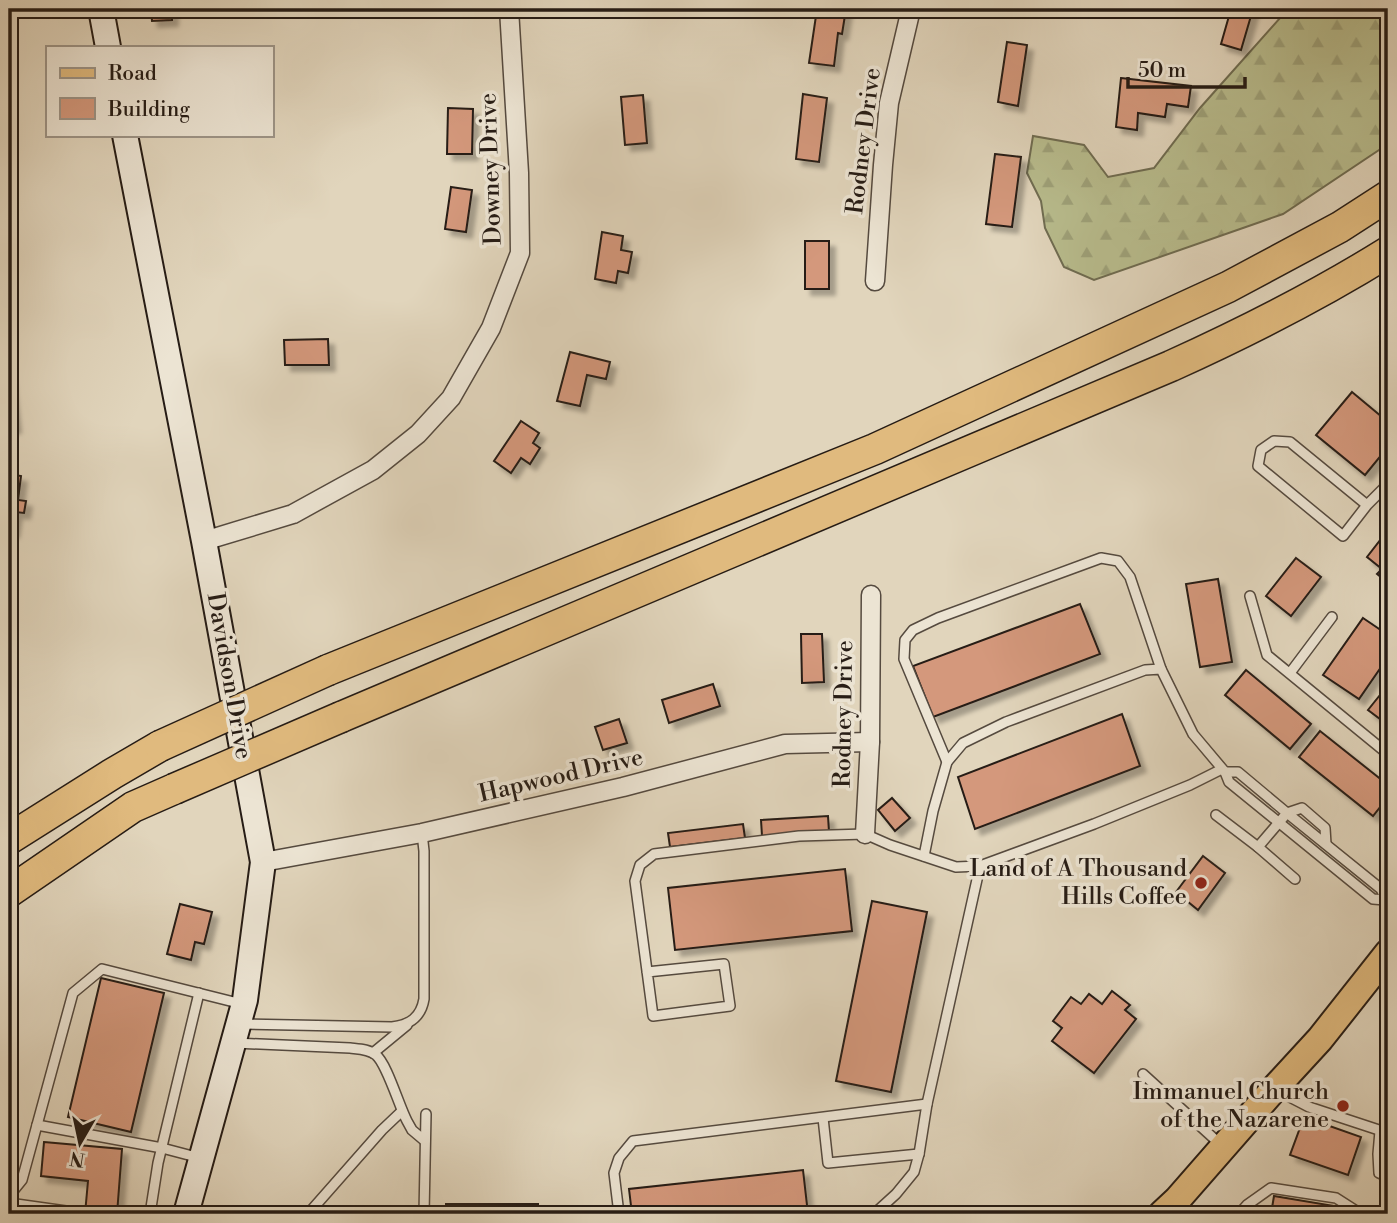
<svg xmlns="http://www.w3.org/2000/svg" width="1397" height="1223" font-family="'Libre Bodoni',serif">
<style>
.forest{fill:url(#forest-firs);stroke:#6f6c51;stroke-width:2}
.building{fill:#d4987c;stroke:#261c15;stroke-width:2;filter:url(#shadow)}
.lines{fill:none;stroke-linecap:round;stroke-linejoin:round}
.lane-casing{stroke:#554a3f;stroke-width:12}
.street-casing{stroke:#554a3f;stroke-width:21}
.secondary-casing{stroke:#261c15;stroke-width:28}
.primary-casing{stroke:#261c15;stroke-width:30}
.highway-casing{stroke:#261c15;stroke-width:33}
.lane{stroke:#ece4d3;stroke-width:9}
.street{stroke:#ece4d3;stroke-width:18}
.secondary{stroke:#ece4d3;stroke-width:24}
.primary{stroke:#e0ba7e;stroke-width:26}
.highway{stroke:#e0ba7e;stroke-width:30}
.highway-bridge-casing{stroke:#261c15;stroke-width:33;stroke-linecap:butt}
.highway-bridge{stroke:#e0ba7e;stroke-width:30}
.poi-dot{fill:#8f2418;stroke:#ece4d3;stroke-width:2.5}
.labels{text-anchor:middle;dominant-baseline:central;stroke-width:7;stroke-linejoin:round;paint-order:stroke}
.street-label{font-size:24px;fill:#261c15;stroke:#ece4d3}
.poi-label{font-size:24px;fill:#261c15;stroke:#ece4d3;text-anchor:end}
</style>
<defs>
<pattern id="forest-firs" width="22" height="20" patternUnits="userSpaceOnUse" patternTransform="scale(1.75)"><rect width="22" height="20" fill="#b8bc8d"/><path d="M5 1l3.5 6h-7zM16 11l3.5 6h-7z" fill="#9ea179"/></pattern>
<filter id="shadow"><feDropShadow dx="6" dy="6" stdDeviation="2" flood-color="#0004"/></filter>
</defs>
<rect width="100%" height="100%" fill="#e1d5bc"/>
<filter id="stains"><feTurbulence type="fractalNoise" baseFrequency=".00286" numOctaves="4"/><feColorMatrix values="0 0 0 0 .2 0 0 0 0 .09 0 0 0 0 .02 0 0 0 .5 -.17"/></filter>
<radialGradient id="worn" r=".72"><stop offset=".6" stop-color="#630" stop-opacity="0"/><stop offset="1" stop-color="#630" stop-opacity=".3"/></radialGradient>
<!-- forest -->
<path class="forest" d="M1285,9H1388V144L1283,214L1094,280L1064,267L1045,228L1041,201L1027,173L1033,136L1084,145L1108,177L1154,168L1200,108L1281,17Z"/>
<!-- building -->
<g class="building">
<path d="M151,9H172V20L152,21Z"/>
<path d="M817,9H846L842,34L838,33L834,66L809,63Z"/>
<path d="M1231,9H1253L1241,50L1221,44Z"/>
<path d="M1007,42L1027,45L1018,106L998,102Z"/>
<path d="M1121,78L1191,86L1188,107L1167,104L1165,117L1138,113L1137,130L1116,127Z"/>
<path d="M803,94L827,98L819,162L796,159Z"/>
<path d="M643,95L647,143L625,145L621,97Z"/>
<path d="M448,108L473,109L472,154H447Z"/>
<path d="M995,154L1021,157L1012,227L986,224Z"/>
<path d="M451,187L472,190L466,232L445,229Z"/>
<path d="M602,232L623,236L621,250L632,252L628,273L618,271L616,283L595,279Z"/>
<rect x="805" y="241" width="24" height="48"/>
<path d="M328,339L329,365H285L284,340Z"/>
<path d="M570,352L610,362L606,379L587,375L580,406L557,401Z"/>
<path d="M9,376L15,427L9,428Z"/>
<path d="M1352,392L1388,422V447L1365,475L1316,435Z"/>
<path d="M521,421L539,433L533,443L540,448L530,464L521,458L511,473L494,461Z"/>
<path d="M9,474L21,476L18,500L26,501L24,513L16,512L13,532L9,531Z"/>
<path d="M1388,530V583L1377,574L1382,569L1367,557Z"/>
<path d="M1296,558L1321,577L1291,616L1266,596Z"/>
<path d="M1218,579L1232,662L1200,667L1186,584Z"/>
<path d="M1080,604L1100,654L933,717L913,666Z"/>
<path d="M1363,618L1388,635V657L1359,699L1323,675Z"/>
<path d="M801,634H822L824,682L802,683Z"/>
<path d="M1246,670L1311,724L1290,749L1225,695Z"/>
<path d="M713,684L720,706L669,723L662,700Z"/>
<path d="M1388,685V725L1368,710Z"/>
<path d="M1122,714L1140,766L975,829L958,777Z"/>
<path d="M619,719L627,743L603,750L595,727Z"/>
<path d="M1320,731L1388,785V797L1373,816L1299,757Z"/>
<path d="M892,798L910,818L895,831L878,810Z"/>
<path d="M828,816L829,832L762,836L761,820Z"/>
<path d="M743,824L745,838L670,847L668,833Z"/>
<path d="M1203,856L1225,873L1198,910L1176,892Z"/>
<path d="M845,869L852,931L675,950L668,888Z"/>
<path d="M872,901L927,912L891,1092L836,1081Z"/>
<path d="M180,904L212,912L204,944L195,942L191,960L167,954Z"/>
<path d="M101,978L164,993L131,1132L68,1117Z"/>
<path d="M1112,991L1130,1005L1125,1010L1136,1019L1094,1073L1052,1041L1062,1028L1053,1021L1071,997L1081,1004L1089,994L1102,1004Z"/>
<path d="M1304,1117L1361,1137L1348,1175L1290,1155Z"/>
<path d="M44,1142L122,1149L117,1214H85L88,1181L41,1176Z"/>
<path d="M803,1170L808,1214H632L629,1189Z"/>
<path d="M1274,1196L1334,1206L1332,1214H1271Z"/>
<rect x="446" y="1204" width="92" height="10"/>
</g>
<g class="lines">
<!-- lane casing -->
<g class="lane-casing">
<g id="lane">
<path d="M1367,505L1290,442L1274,441L1261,450L1258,466L1343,536L1367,505L1388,484"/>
<path d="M1250,596L1267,655L1388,754"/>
<path d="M1290,673L1332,617"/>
<path d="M947,762L904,659L905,640L913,630L938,618L1101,558L1118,561L1130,577L1161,669"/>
<path d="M1225,772H1238L1287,813L1381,889L1387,901"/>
<path d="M1216,815L1258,847L1287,813L1302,808L1325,828L1326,844"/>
<path d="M1258,847L1295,879"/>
<path d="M924,856L933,811L947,762L963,743L1006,722L1145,670L1161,669L1193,734L1225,772L1229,782L1373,899L1385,900"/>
<path d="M647,972L724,964L730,1006L653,1016L635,881L640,865L654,854L799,836L865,834L890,845L956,867L980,866L1094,824L1190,785L1222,769"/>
<path d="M241,1024L392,1027C410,1025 421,1017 424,999V851L422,833"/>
<path d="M235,1043L350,1048C359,1049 369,1049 376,1055C387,1064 399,1106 407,1121L412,1130L425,1141"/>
<path d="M373,1053L407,1025"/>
<path d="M1143,1074L1220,1144"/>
<path d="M1278,1091L1309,1107L1388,1133"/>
<path d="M823,1118L828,1163L919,1154"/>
<path d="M37,1125L162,1148L200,1158"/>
<path d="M1380,1131L1378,1154L1379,1173L1388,1177"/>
<path d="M9,1196L22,1180L73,993L102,969L242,1004"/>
<path d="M9,1203L73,1212V1214"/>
<path d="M150,1214L158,1163L199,993"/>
<path d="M308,1214L382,1130L402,1111"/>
<path d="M424,1214L426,1114"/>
<path d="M619,1214L614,1173L619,1158L633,1141L927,1104"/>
<path d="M874,1214L896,1194L914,1172L919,1154L927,1104L980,866"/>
<path d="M1239,1214L1247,1205L1271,1188L1336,1198L1361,1214"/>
</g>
</g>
<!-- street casing -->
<g class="street-casing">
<g id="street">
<path d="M875,281L883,165L889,103L911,9"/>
<path d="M204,541L293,514L373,470L418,434L451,398L491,328L520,253L519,173L509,9"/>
<path d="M865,834L870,742L871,595"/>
<path d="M263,862L422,833L623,787L785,744L870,742"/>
</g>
</g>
<!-- secondary casing -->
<g class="secondary-casing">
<g id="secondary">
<path d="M101,9L108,47"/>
<path d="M125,135L204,541L263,862L245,1000L186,1214"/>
</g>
</g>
<!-- primary casing -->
<g class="primary-casing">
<path id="primary" d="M1162,1214L1177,1200L1274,1089L1320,1039L1388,953"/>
</g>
<!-- highway casing -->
<g class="highway-casing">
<g id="highway">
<path d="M328,670L875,449L1228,287L1340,227L1388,196"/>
<path d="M341,717L1171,366C1246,332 1319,295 1388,252"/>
<path d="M9,839L112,774L160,746"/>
<path d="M9,892L133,807L174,789"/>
</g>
</g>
<!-- lane -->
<use href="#lane" class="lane"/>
<!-- street -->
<use href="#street" class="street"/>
<!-- secondary -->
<use href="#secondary" class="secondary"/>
<!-- primary -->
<use href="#primary" class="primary"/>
<!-- highway -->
<use href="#highway" class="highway"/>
<!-- highway-bridge casing -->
<g class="highway-bridge-casing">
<g id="highway-bridge">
<path d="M160,746L328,670"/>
<path d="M174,789L341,717"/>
</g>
</g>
<!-- highway-bridge -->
<use href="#highway-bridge" class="highway-bridge"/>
</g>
<!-- markers -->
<g class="poi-dot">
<circle cx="1201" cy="883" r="7"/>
<circle cx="1343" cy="1106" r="7"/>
</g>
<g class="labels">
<!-- street labels -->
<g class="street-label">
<text transform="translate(864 141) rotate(-83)">Rodney Drive</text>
<text transform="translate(491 169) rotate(-92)">Downey Drive</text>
<text transform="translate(229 676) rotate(80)">Davidson Drive</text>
<text transform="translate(844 714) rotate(-89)">Rodney Drive</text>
<text transform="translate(561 776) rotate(-13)">Hapwood Drive</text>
</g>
<!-- poi labels -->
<g class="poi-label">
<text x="1187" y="869">Land of A Thousand<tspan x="1187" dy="28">Hills Coffee</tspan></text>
<text x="1329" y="1092">Immanuel Church<tspan x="1329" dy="28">of the Nazarene</tspan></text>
</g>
</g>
<!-- margin -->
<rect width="1397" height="1223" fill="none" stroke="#e1d5bc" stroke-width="35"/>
<rect x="10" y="10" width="1376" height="1202" fill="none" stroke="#261c15" stroke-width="3.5"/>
<rect x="18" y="18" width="1362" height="1188" fill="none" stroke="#261c15" stroke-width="2"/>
<!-- legend -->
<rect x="46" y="46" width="228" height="91" fill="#ece4d3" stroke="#9d9487" stroke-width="2"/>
<rect x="60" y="68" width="35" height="10" fill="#e0ba7e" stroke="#9d9487" stroke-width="2"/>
<text x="108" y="80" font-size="21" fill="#261c15">Road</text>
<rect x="60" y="98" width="35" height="21" fill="#d4987c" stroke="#9d9487" stroke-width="2"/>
<text x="108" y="116" font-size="21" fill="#261c15">Building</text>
<!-- north arrow -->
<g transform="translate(80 1143) rotate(189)" stroke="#ece4d3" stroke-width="5" paint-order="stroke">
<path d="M0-5L12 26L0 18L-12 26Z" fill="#261c15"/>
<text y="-10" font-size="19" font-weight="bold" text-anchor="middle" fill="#261c15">N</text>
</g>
<!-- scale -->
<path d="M1128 77v10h117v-10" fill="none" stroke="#261c15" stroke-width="3.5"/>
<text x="1138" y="77" font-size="21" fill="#261c15" stroke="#ece4d3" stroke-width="5" paint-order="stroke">50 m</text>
<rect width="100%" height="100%" filter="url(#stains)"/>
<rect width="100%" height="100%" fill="url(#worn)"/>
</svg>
